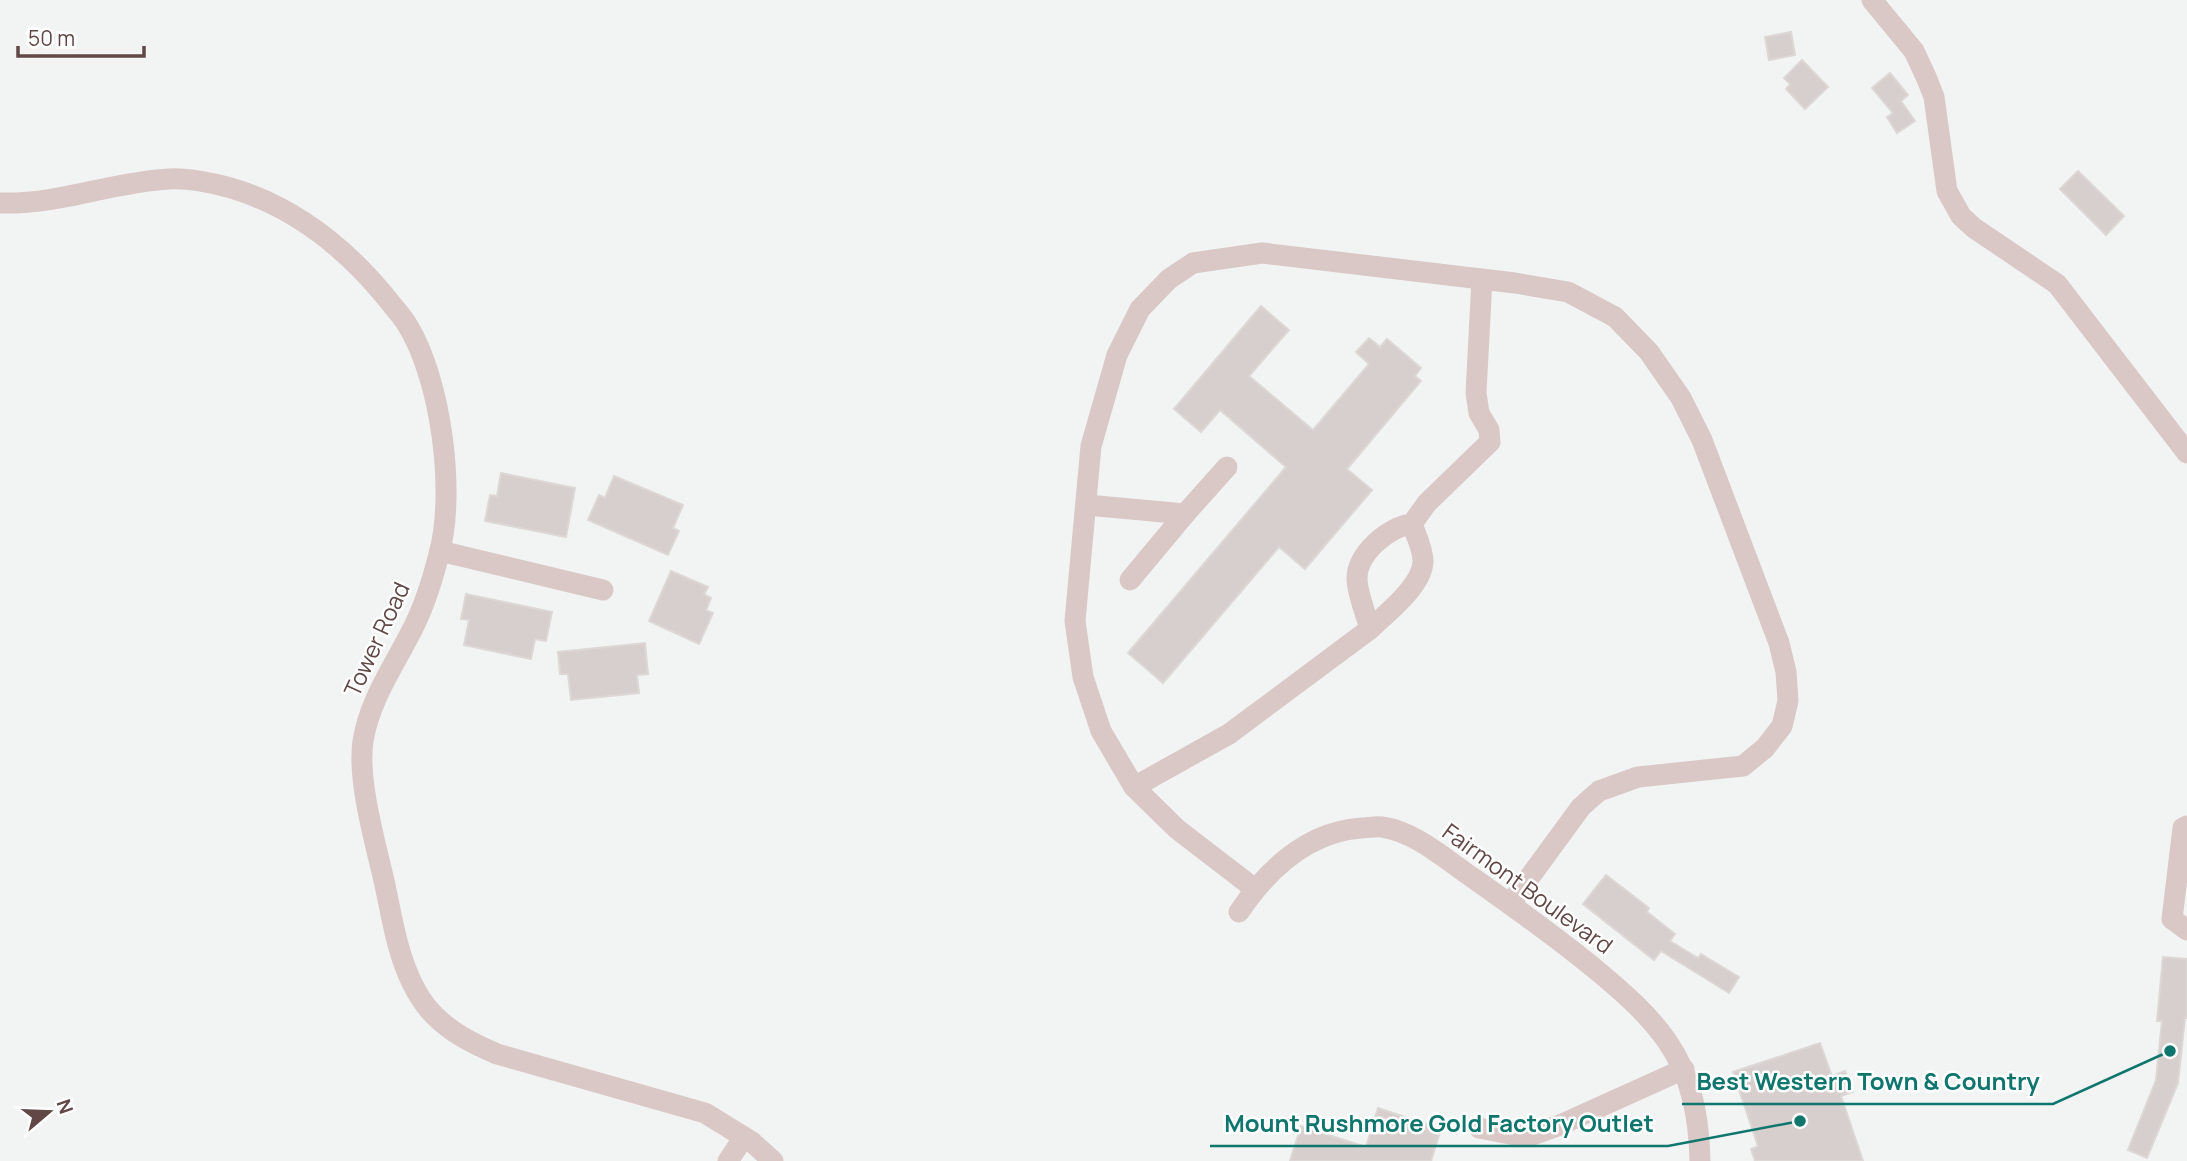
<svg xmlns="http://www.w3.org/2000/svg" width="2187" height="1161" font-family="Manrope,sans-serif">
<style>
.building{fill:#d6cfcd;stroke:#ddd7d5;stroke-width:2}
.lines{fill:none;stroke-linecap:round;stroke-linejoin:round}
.minor{stroke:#dac8c7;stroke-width:21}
.labels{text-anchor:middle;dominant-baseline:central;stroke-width:5;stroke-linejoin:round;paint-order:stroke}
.street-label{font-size:23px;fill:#614847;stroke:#fff}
.leader{fill:none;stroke:#0f766e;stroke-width:2.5}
.callout-dot{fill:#0f766e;stroke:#fff;stroke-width:2.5}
.callout-label{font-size:24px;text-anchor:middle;font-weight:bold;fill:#0f766e;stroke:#fff;stroke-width:5;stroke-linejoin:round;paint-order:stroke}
</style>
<rect width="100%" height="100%" fill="#f2f4f3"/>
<!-- building -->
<g class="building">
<path d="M1791,32L1795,55L1769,60L1765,37Z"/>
<path d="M1802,60L1828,87L1805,109L1786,89L1790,84L1784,78Z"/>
<path d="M1890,73L1908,95L1901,101L1915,121L1897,133L1887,117L1893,113L1872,88Z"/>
<path d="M2078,171L2124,216L2106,235L2060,189Z"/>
<path d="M1261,306L1289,330L1249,376L1313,430L1369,364L1356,352L1369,338L1380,347L1387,339L1421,368L1415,376L1421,381L1347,469L1372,490L1305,569L1279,547L1163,683L1128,653L1286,467L1220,410L1201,432L1174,409Z"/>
<path d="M501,473L575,488L566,537L485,521L490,495L497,496Z"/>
<path d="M614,476L683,505L673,528L679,531L668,555L588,520L599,495L605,498Z"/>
<path d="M671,571L708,587L704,594L711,598L706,610L713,613L699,644L649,621Z"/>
<path d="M466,594L552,612L546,641L535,639L531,659L464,645L469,620L461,619Z"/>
<path d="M645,643L648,674L637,675L639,693L571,700L568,674H560L558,652Z"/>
<path d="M1606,875L1649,908L1647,912L1675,934L1670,941L1698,958L1701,954L1739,977L1729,993L1661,951L1654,960L1583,904Z"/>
<path d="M2163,957L2187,959V1018H2185L2178,1083L2147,1158L2128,1150L2156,1080L2162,1021H2157Z"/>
<path d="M1820,1043L1832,1076L1845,1071L1853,1092L1841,1096L1863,1161H1755L1751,1149L1758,1146L1733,1072Z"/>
<path d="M1378,1108L1441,1129L1431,1161H1290L1301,1126L1366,1147Z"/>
</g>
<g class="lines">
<!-- minor -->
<g class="minor">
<path d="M1872,0L1914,51L1927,79L1934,97L1947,191L1961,216L1974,228L2057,284L2187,453"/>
<path d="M0,203C58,205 112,182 169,179C188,178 214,183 231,188C295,207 348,250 389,301C395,309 403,317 408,326C441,380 456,493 439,554C433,578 425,604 414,626C395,665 370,698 363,741C357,781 376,845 385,885C392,918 397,952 412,983C417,993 425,1006 433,1014C451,1033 474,1044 497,1054L705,1113L752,1142L773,1161"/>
<path d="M1087,505L1185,514L1227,467"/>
<path d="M440,551L603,590"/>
<path d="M1130,580L1185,514"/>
<path d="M1370,629C1387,613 1423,585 1423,561C1423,549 1416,535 1412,524"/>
<path d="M1134,787L1229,734L1370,629C1366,614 1358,596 1357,580C1356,554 1389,526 1412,524L1427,503L1490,442L1489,430L1479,413L1476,393L1482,279"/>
<path d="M2187,826L2183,828L2172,919L2187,930"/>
<path d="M1255,889L1177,829L1134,787L1101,731L1083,677L1075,621L1091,446L1117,355L1140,309L1169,279L1193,263L1262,253L1515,283L1568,292L1615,317L1649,352L1681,398L1702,440L1779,643L1786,672L1788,701L1782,726L1765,748L1743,766L1638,777L1599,791L1581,807L1510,904"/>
<path d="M1239,912C1268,869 1307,832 1361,828C1367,828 1375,826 1382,827C1416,832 1445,859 1473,878C1517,909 1559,939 1600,973C1625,994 1648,1014 1667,1041C1692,1077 1699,1118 1700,1161"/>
<path d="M1479,1128L1515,1135H1532L1560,1125L1684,1069"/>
<path d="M728,1161L744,1137"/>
</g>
</g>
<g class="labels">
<!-- street labels -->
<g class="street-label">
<text transform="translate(376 639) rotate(-65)">Tower Road</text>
<text transform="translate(1528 888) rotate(36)">Fairmont Boulevard</text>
</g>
</g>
<!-- callouts -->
<path class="leader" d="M2170 1051L2053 1104H1682M1800 1121L1668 1146H1210"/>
<g class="callout-dot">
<circle cx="2170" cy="1051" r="7"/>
<circle cx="1800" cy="1121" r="7"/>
</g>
<g class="callout-label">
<text x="1868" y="1090">Best Western Town &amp; Country</text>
<text x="1439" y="1132">Mount Rushmore Gold Factory Outlet</text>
</g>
<!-- north arrow -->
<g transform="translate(49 1112) rotate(71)" stroke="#ffffff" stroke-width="5" paint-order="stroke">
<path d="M0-5L12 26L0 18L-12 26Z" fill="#614847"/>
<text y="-10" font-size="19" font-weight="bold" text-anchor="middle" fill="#614847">N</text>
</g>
<!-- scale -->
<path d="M18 46v10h126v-10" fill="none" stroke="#614847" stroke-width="3.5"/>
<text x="28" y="46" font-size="21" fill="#614847" stroke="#ffffff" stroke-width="5" paint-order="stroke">50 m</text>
</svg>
